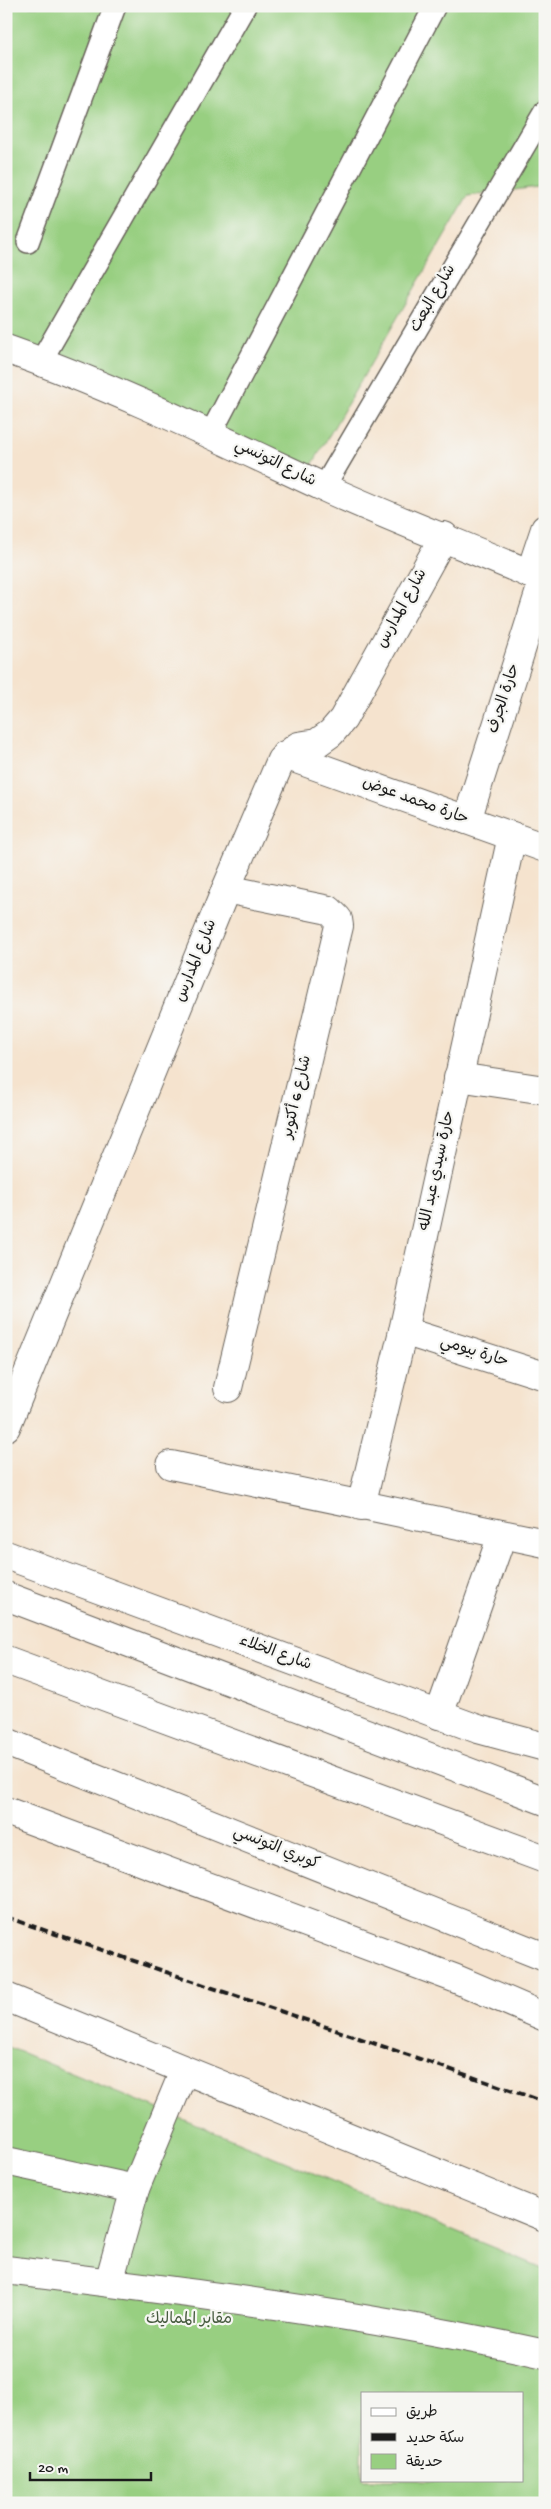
<svg xmlns="http://www.w3.org/2000/svg" width="551" height="2509" font-family="'Gochi Hand','Playpen Sans Arabic',sans-serif">
<style>
.green{fill:#98cf81;stroke:#5a764e;fill-rule:evenodd}
.lines{fill:none;stroke-linecap:round;stroke-linejoin:round}
.lane-casing{stroke:#68625a;stroke-width:24}
.street-casing{stroke:#68625a;stroke-width:30}
.secondary-casing{stroke:#68625a;stroke-width:30}
.highway-casing{stroke:#68625a;stroke-width:30}
.lane{stroke:#fff;stroke-width:21}
.street{stroke:#fff;stroke-width:28}
.secondary{stroke:#fff;stroke-width:28}
.highway{stroke:#fff;stroke-width:28}
.rail{stroke:#1c1c1c;stroke-width:4;stroke-dasharray:8 4;stroke-linecap:butt}
.labels{text-anchor:middle;dominant-baseline:central;stroke-width:4.5;stroke-linejoin:round;paint-order:stroke}
.street-label{font-size:16px;fill:#1c1c1c;stroke:#f6f6f2}
.park-label{font-size:16px;fill:#475b3f;stroke:#f6f6f2}
</style>
<rect width="100%" height="100%" fill="#f6f6f2"/>
<filter id="ink" filterUnits="userSpaceOnUse"><feTurbulence type="fractalNoise" baseFrequency=".02" numOctaves="2"/><feDisplacementMap in="SourceGraphic" scale="10" xChannelSelector="R" yChannelSelector="G"/><feConvolveMatrix kernelMatrix="1 2 1 2 8 2 1 2 1" color-interpolation-filters="sRGB"/></filter>
<filter id="wash" filterUnits="userSpaceOnUse"><feTurbulence type="fractalNoise" baseFrequency=".0096" numOctaves="4" result="noise"/><feDisplacementMap in="SourceGraphic" scale="20" xChannelSelector="R" yChannelSelector="G"/><feGaussianBlur stdDeviation="1.12" result="paint"/><feColorMatrix in="noise" values="0 0 0 0 0 0 0 0 0 0 0 0 0 0 0 0 0 1.4 0 .05"/><feComposite in="paint" operator="in"/></filter>
<g filter="url(#wash)">
<rect width="100%" height="100%" fill="#f5e3ce"/>
<!-- green -->
<g class="green">
<path d="M6,6H545V186L468,196L312,465L6,353Z"/>
<path d="M6,2046L545,2269V2503H6ZM362,2393H522V2480H362Z"/>
</g>
</g>
<g filter="url(#ink)">
<g class="lines">
<!-- lane casing -->
<g class="lane-casing">
<g id="lane">
<path d="M28,242L115,6"/>
<path d="M41,361L245,6"/>
<path d="M211,433L435,6"/>
<path d="M324,487L545,111"/>
</g>
</g>
<!-- street casing -->
<g class="street-casing">
<g id="street">
<path d="M6,349C114,387 218,438 321,486C390,518 461,544 530,574L545,578"/>
<path d="M530,574L545,529"/>
<path d="M285,755L545,848"/>
<path d="M467,820L544,578"/>
<path d="M226,889L329,910L338,919L339,926L228,1388"/>
<path d="M458,1077L545,1090"/>
<path d="M403,1331L545,1376"/>
<path d="M6,1427L226,889L281,760L298,746L317,743L331,733L343,719L444,536"/>
<path d="M171,1465L545,1543"/>
<path d="M361,1506L403,1331L512,836"/>
<path d="M439,1715L502,1535"/>
<path d="M6,1997L545,2217"/>
<path d="M6,2161L135,2189"/>
<path d="M6,2270C187,2292 367,2314 545,2354"/>
<path d="M109,2282L135,2189L184,2071"/>
</g>
</g>
<!-- secondary casing -->
<g class="secondary-casing">
<path id="secondary" d="M6,1555L478,1729L545,1747"/>
</g>
<!-- highway casing -->
<g class="highway-casing">
<g id="highway">
<path d="M6,1596L545,1801"/>
<path d="M6,1660L545,1859"/>
<path d="M6,1742L545,1957"/>
<path d="M6,1811L454,1978L545,2017"/>
</g>
</g>
<!-- lane -->
<use href="#lane" class="lane"/>
<!-- street -->
<use href="#street" class="street"/>
<!-- secondary -->
<use href="#secondary" class="secondary"/>
<!-- highway -->
<use href="#highway" class="highway"/>
<!-- rail -->
<path class="rail" d="M6,1917L545,2102"/>
</g>
</g>
<g class="labels">
<!-- street labels -->
<g class="street-label">
<text transform="translate(434 299) rotate(-60)">شارع البعث</text>
<text transform="translate(275 464) rotate(26)">شارع التونسي</text>
<text transform="translate(403 609) rotate(-61)">شارع المدارس</text>
<text transform="translate(505 699) rotate(-72)">حارة الجرف</text>
<text transform="translate(415 802) rotate(20)">حارة محمد عوض</text>
<text transform="translate(197 961) rotate(-68)">شارع المدارس</text>
<text transform="translate(298 1097) rotate(-77)">شارع 6 أكتوبر</text>
<text transform="translate(438 1171) rotate(-78)">حارة سيدي عبد الله</text>
<text transform="translate(474 1353) rotate(18)">حارة بيومي</text>
<text transform="translate(275 1654) rotate(20)">شارع الخلاء</text>
<text transform="translate(276 1849) rotate(22)">كوبري التونسي</text>
</g>
<!-- park labels -->
<g class="park-label">
<text x="189" y="2320">مقابر المماليك</text>
</g>
</g>
<!-- margin -->
<rect width="551" height="2509" fill="none" stroke="#f6f6f2" stroke-width="25"/>
<!-- legend -->
<rect x="361" y="2392" width="162" height="90" fill="#f6f6f2" stroke="#9f9f9c"/>
<rect x="371" y="2408" width="25" height="8" fill="#ffffff" stroke="#9f9f9c"/>
<text x="406" y="2416" font-size="15" fill="#1c1c1c">طريق</text>
<rect x="371" y="2433" width="25" height="8" fill="#1c1c1c" stroke="#9f9f9c"/>
<text x="406" y="2442" font-size="15" fill="#1c1c1c">سكة حديد</text>
<rect x="371" y="2454" width="25" height="15" fill="#98cf81" stroke="#9f9f9c"/>
<text x="406" y="2466" font-size="15" fill="#1c1c1c">حديقة</text>
<!-- scale -->
<path d="M30 2472v8h121v-8" fill="none" stroke="#1c1c1c" stroke-width="2.5"/>
<text x="38" y="2472" font-size="15" fill="#1c1c1c" stroke="#f6f6f2" stroke-width="4" paint-order="stroke">20 m</text>
</svg>
